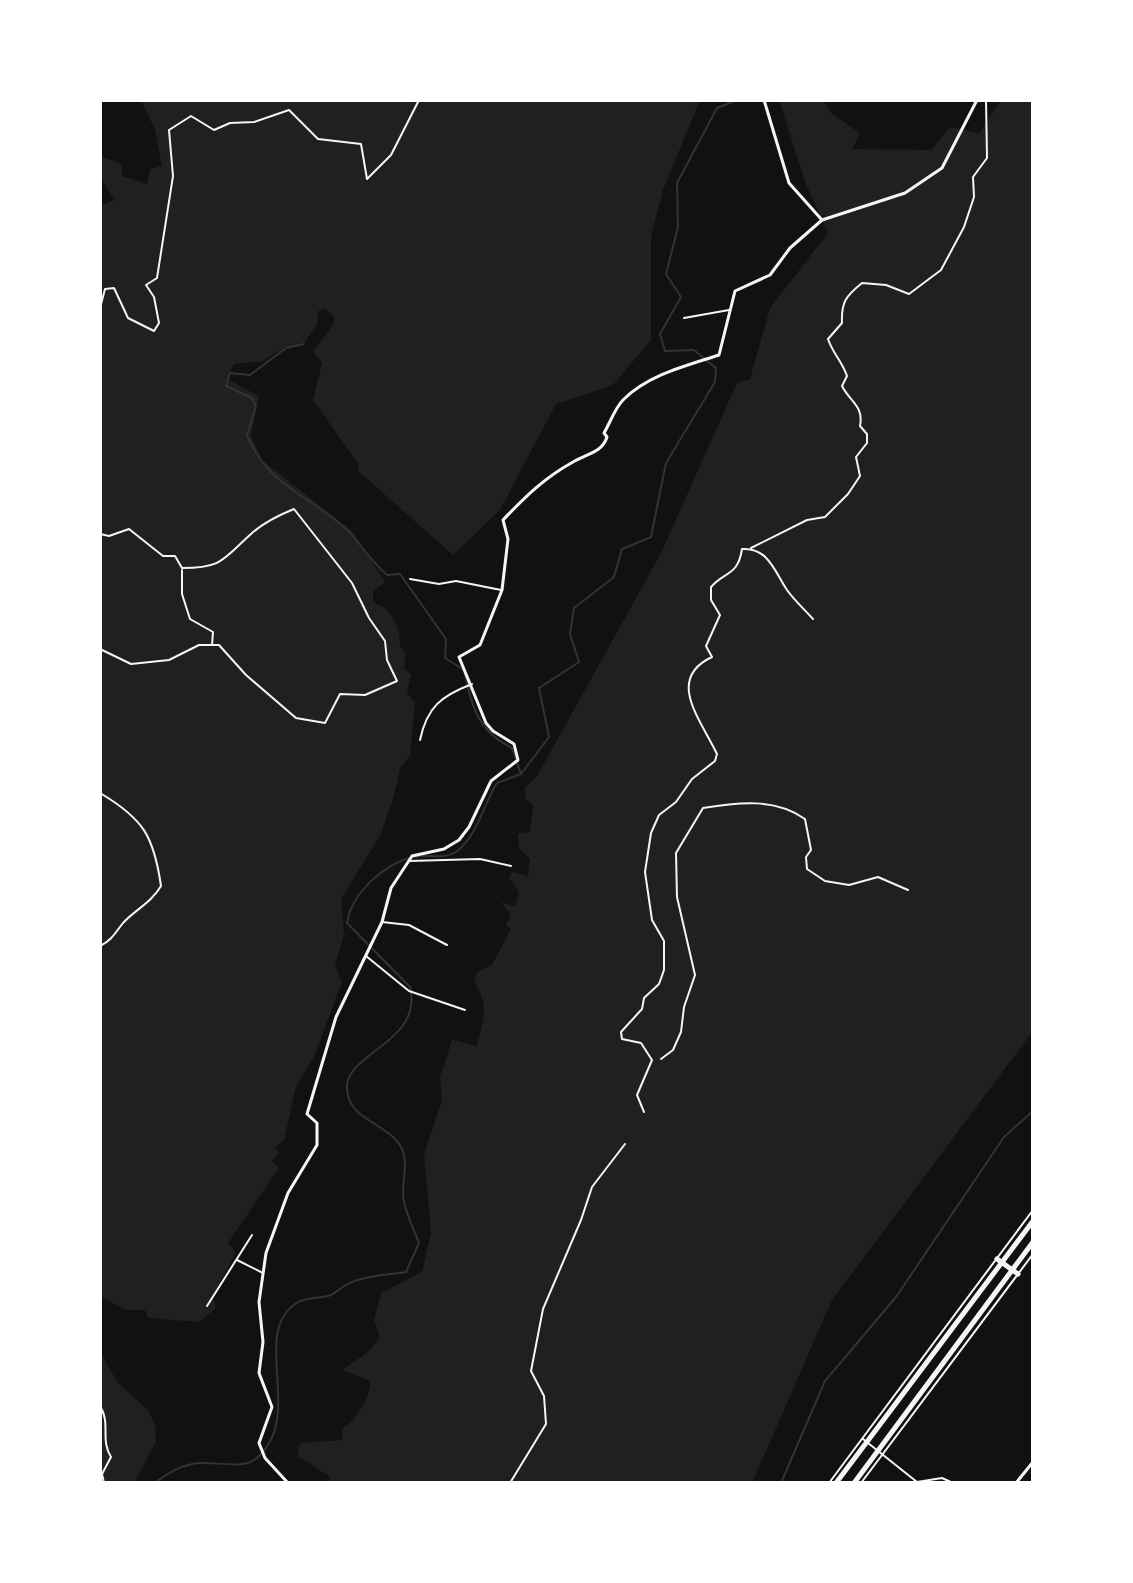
<svg xmlns="http://www.w3.org/2000/svg" width="1133" height="1583" font-family="Jost,sans-serif">
<style>
.green{fill:#202020}
.lines{fill:none;stroke-linecap:round;stroke-linejoin:round}
.stream{stroke:#333;stroke-width:2}
.path{stroke:#f5f5f5;stroke-width:2}
.service{stroke:#f5f5f5;stroke-width:2}
.minor{stroke:#f5f5f5;stroke-width:3}
.secondary{stroke:#f5f5f5;stroke-width:5}
</style>
<rect width="100%" height="100%" fill="#111"/>
<!-- green -->
<g class="green">
<path d="M141,100H700L663,190L651,236V340L613,385L556,404L500,510L453,555L357,470L359,465L313,400L322,363L313,351L333,325L334,317L325,309L318,311L317,324L302,346L285,347L263,361L234,364L227,379L259,396L251,436L262,460L352,531L381,576L385,582L373,591V602C393,610 400,626 400,647L406,653L404,668L411,675L407,692L415,703L410,756L400,768L394,796L380,836L341,899L344,935L335,965L342,982L314,1057L296,1086L284,1140L275,1148L279,1153L272,1161L279,1168L228,1243L236,1253L212,1297L216,1308L199,1322L148,1318L145,1310H126L100,1296V206L114,200L100,177V156L122,164V176L147,184L150,169L162,166L155,130Z"/>
<path d="M779,100H823L832,114L860,133L852,149L931,150L950,127L979,133L1001,100H1033V1031L832,1300L752,1483H330V1477L298,1456L300,1443L342,1440L343,1428C356,1421 371,1396 370,1381L342,1370L368,1352L380,1337L374,1320L381,1293L422,1272L431,1232L424,1154L442,1100L440,1077L452,1040L477,1046C483,1020 490,1005 474,982L477,972L492,965L511,929L506,925L511,915L501,902L515,907L519,892L509,878L512,872L528,876L530,859L519,848L518,834L530,832L533,806L525,798V788L537,776L661,553L737,383L750,379L770,308L828,233L806,184Z"/>
<path d="M100,1352L118,1383L148,1410L155,1424L156,1442L134,1483H100Z"/>
</g>
<g class="lines">
<!-- stream -->
<g class="stream">
<path d="M304,344L286,348L250,375L230,373L226,386L252,398L256,407L247,435C268,486 307,494 345,528C361,543 370,561 387,575L400,574L446,639L445,658L464,670C472,706 477,731 512,748L521,774"/>
<path d="M154,1483C166,1475 177,1467 192,1464C211,1459 242,1472 258,1457C304,1415 251,1335 295,1304C305,1297 319,1299 331,1295C338,1291 344,1285 352,1282C368,1275 389,1275 406,1272L419,1243C414,1230 407,1216 404,1202C400,1185 410,1163 401,1147C387,1122 345,1120 347,1085C350,1052 423,1041 410,987L347,923C352,892 387,860 420,856C432,855 445,859 456,852C478,835 483,805 497,783L521,774L549,737L539,688L579,662L570,634L574,608L614,577L622,549L651,537L666,463L715,382L716,368L694,350L665,351L660,334L681,297L666,274L678,227L677,183L717,108L737,100"/>
<path d="M781,1483L825,1381L896,1297L1004,1137L1033,1111"/>
</g>
<!-- path -->
<g class="path">
<path d="M100,308L105,289L114,288L128,318L154,331L159,323L154,297L146,285L157,278L173,176L169,130L191,116L214,130L230,123L254,122L289,110L318,139L361,144L367,179L391,155L419,100"/>
<path d="M100,534L109,536L129,529L163,556H175L182,568C223,568 223,559 251,534C263,523 279,515 294,509L352,583L369,618L385,641L387,660L397,681L365,695L340,694L325,723L296,718L246,675L219,645H199L169,660L131,664L100,649"/>
<path d="M751,548L807,520L825,517L848,494L860,476L856,457L867,443V434L860,426C864,406 850,402 842,386L847,376C842,361 833,354 828,339L842,323C841,302 846,296 862,283L886,285L909,294L941,270L964,227L974,197L973,177L987,158L986,100"/>
<path d="M182,570V594L190,619L213,632L212,645"/>
<path d="M100,793C144,819 154,837 161,886C151,903 136,909 123,923C115,933 112,940 100,946"/>
<path d="M661,1059L673,1050L681,1032L684,1007L695,975L677,897L676,853L703,808C739,802 775,798 805,819L811,850L806,857L807,869L825,881L849,885L878,877L908,890"/>
<path d="M644,1112L637,1095L652,1060L641,1043L622,1039L621,1032L642,1009L644,998L659,984L664,970V941L652,920L645,872L651,833L659,815L676,802L692,779L715,761L717,754C701,720 665,679 712,657L706,646L720,615L711,600V587C725,571 738,576 742,549C768,547 775,572 787,590C794,600 805,610 813,619"/>
<path d="M100,1406C111,1423 100,1440 111,1457L102,1474L104,1483"/>
<path d="M510,1483L546,1424L544,1396L531,1371L543,1309L581,1220L592,1187L625,1144"/>
</g>
<!-- service -->
<g class="service">
<path d="M684,318L729,310"/>
<path d="M410,579L439,584L456,581L501,590"/>
<path d="M420,740C427,707 441,696 472,684"/>
<path d="M409,861L480,859L511,866"/>
<path d="M382,922L409,925L447,945"/>
<path d="M366,956L409,991L465,1010"/>
<path d="M237,1260L263,1273"/>
<path d="M207,1306L252,1235"/>
<path d="M863,1439L917,1482L942,1478L953,1483"/>
<path d="M829,1483L1033,1210"/>
<path d="M861,1483L1033,1254"/>
</g>
<!-- minor -->
<g class="minor">
<path d="M764,100L789,183L822,220"/>
<path d="M288,1483L265,1458L259,1443L272,1407L259,1373L263,1342L259,1302L266,1253L288,1193L317,1145V1123L307,1114L336,1017L382,922L391,888L412,856L444,849L459,840L469,827L491,781L518,760L514,744L493,731L486,723L459,657L480,645L502,590L508,539L503,520C525,497 544,478 573,462C586,454 602,453 607,437L604,433C610,423 615,408 623,400C648,375 685,366 719,355L735,291L770,275L790,248L822,220L905,193L942,168L977,100"/>
<path d="M1016,1483L1033,1462"/>
</g>
<!-- secondary -->
<g class="secondary">
<path d="M997,1259L1018,1274"/>
<path d="M836,1483L1033,1221"/>
<path d="M854,1483L1033,1242"/>
</g>
</g>
<!-- border -->
<rect width="1133" height="1583" fill="none" stroke="#ffffff" stroke-width="204"/>
</svg>
